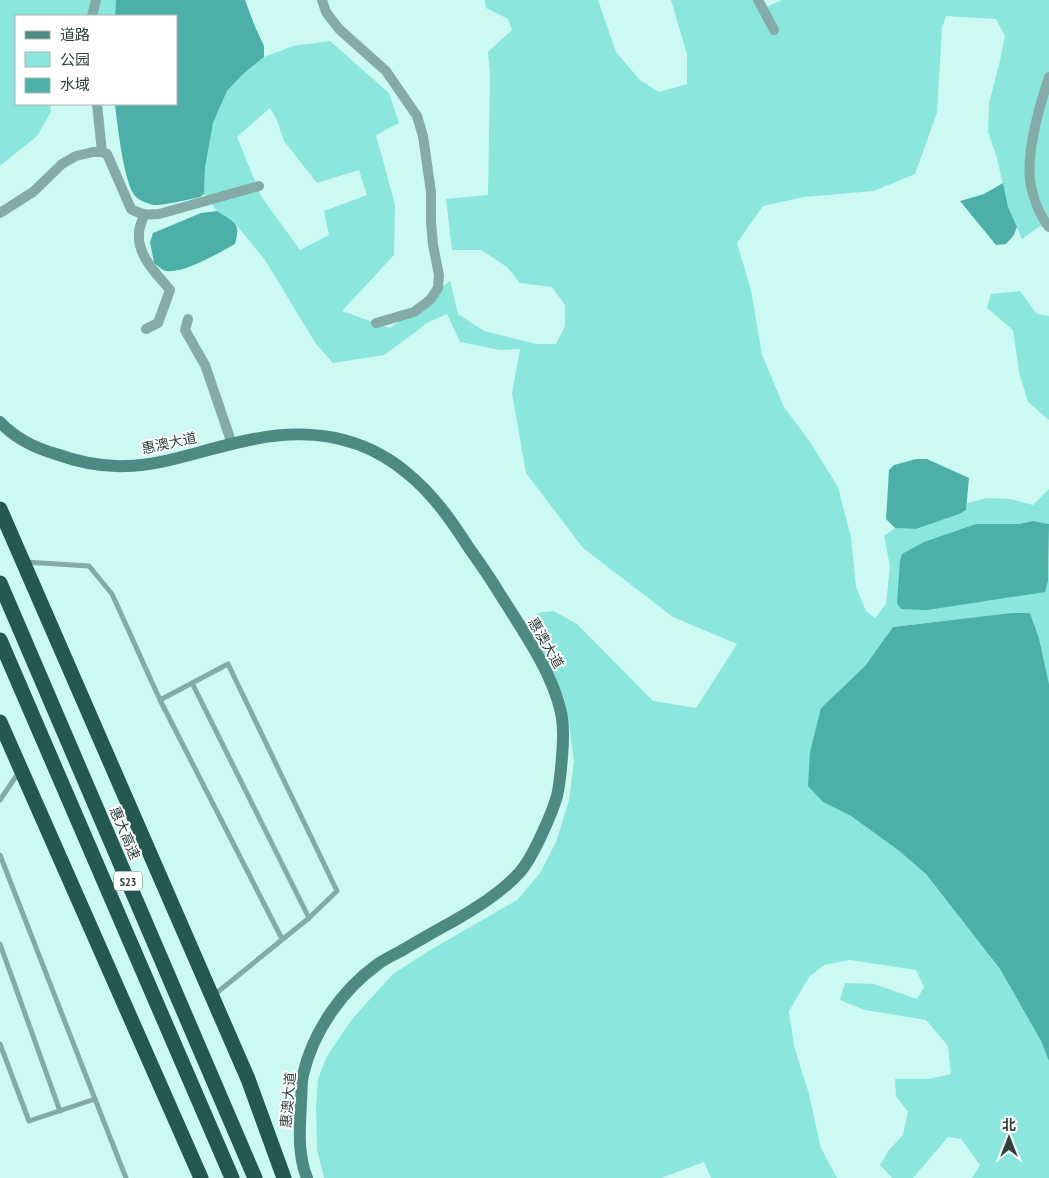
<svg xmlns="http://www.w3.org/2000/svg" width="1049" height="1178" font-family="'PT Sans Narrow','Noto Sans SC',sans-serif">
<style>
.green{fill:#8be6dd;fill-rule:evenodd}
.water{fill:#4cb0a8}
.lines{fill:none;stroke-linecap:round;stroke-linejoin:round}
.lane{stroke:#84aba7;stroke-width:5}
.street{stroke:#84aba7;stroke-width:10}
.secondary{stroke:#4d8a84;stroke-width:12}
.highway{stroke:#235853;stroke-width:15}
.labels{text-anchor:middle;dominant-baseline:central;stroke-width:4;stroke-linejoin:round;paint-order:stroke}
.shield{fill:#fff;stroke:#6d7978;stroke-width:1}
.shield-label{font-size:12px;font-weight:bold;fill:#2f403e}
.street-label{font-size:14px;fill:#2f403e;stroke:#fff}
</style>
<rect width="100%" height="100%" fill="#cdf9f3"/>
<!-- green -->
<g class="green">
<path d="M0,0H116L115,16H16V104H50L51,112L37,136L0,166Z"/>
<path d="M485,0H598L616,52L640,80L659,92L687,84V54L671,0H755L760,10L782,0H1049V230L1040,226L1022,239L1008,207L997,158L988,132L989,103L999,65L1005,36L996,19L946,16L942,28L937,113L915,174L874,191L804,197L763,206L737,243L751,290L762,355L784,407L810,442L838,487L851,537L856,587L866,611L875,618L886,604L890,566L884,536L895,528L917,529L966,510L967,503L987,498L1010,499L1033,505L1049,489V524L1033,521L1019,524L1048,581L1049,556V684L1039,638L1030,613H1011L893,627L865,666L821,708L823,802L851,816L898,850L926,874L1000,969L1041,1041L1049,1061V1178H972L980,1165L961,1139L948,1137L913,1178H892L880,1165L889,1150L903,1135L908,1112L896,1096L895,1079H929L951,1074L948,1046L926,1020L865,1010L840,1000L845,983L874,984L917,999L924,987L916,970L850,960L824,965L809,977L789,1011L794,1046L809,1094L821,1148L837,1178H711L704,1162L661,1178H324L317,1150L316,1107L318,1079L327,1056L352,1019L393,974L427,952L517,900L540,873L556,842L569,800L574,761L569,724L564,698L535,639L533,622L538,613L553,611L576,623L653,701L696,708L737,644L673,617L583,548L526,473L512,393L520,349L500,350L460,342L447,314L429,322L384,355L333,363L316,344L265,260L234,222L217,211L204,194L205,168L213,123L227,91L243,74L264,57L293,46L330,41L389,93L399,123L376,135L395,205L394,255L342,311L390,328L450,281L458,314L484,331L536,344H556L565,326V305L552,287L520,283L507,267L481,250H452L446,199L488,195L490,75L488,52L512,30L508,19L486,8ZM270,108L277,120L284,141L317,183L359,170L367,195L324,211L329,235L300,250L261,196L237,137Z"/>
<path d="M1020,291L1037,314L1049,316V420L1028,402L1019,372L1013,330L987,308L991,294Z"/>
</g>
<!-- water -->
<g class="water">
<path d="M116,0H245L254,24L264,46V57L243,74L227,91L213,123L205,168L204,194L200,197C190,199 162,206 154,205C149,204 140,201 136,197C124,186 117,122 115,104H176V16H115Z"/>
<path d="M1003,183L1008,207L1017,227L1014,235L1006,244L996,245L960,201L984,194Z"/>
<path d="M217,211C235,223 241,221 235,244C221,252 178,277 163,270C160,268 157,265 154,263L150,242L153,233L201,213Z"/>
<path d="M916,459H927L969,478L966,510L959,514L916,529L895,528L886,519L889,470L894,465Z"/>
<path d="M1033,521L1049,524L1048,581L1045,592L927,610L901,609L897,603L900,561L902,554L924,542L976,524H1019Z"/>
<path d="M1011,613H1030L1039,638L1049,684V1061L1041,1041L1000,969L926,874L898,850L851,816L823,802L808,786L810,752L821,708L865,666L893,627Z"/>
</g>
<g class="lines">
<!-- lane -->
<g class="lane">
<path d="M25,562L89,566L112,594L160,700L228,664L337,891L309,918L214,995"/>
<path d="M192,683L309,918"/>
<path d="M160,700L282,939"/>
<path d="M0,800L19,772"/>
<path d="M0,855L95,1099"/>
<path d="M0,944L60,1111"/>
<path d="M0,1044L29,1121L95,1099L126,1178"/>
</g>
<!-- street -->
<g class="street">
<path d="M322,0L326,12L339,29L386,71L417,116L423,136L431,192V222L433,245L439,275L438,288L430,300L414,312L376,323"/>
<path d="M758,0L774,30"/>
<path d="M92,16L96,0"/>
<path d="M1049,77C1039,107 1027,149 1030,180C1032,196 1039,214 1049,227"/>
<path d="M97,104L102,152"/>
<path d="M0,213L33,192L62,164L76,156L93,152H102L107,154L131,209C142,215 147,215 159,214L259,186"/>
<path d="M144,215C142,221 139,227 139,233C137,256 157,274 170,290L158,323L146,329"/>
<path d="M188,319L185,330L205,365L232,444"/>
</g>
<!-- secondary -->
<path class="secondary" d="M0,422C15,438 35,448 56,454C78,462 102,467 126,466C150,466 174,459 197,453C215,448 234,443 254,439C309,428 363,436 407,473C433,494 451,520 469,548C479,562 489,576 498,591C521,628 555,675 562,718C564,731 563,745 562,757C561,770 560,783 557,796C551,816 533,857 520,872C501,893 476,908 452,922C435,931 418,941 401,951C393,955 385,959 378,964C342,990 313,1031 303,1075C301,1083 302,1092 301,1101C300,1127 297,1153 307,1178"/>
<!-- highway -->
<g class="highway">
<path d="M0,509L248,1079L284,1178"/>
<path d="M0,583L255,1178"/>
<path d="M0,640L232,1178"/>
<path d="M0,722L201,1178"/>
</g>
</g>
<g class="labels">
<!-- shield labels -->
<rect class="shield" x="114" y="871.5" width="28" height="19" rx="4"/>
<g class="shield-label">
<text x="128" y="881">S23</text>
</g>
<!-- street labels -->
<g class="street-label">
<text transform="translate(169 443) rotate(-12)">惠澳大道</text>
<text transform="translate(546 643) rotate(60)">惠澳大道</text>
<text transform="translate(125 833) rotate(67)">惠大高速</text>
<text transform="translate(288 1100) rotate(-85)">惠澳大道</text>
</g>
</g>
<!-- legend -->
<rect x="15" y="15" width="162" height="90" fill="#ffffff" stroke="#acb3b2"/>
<rect x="25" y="31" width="25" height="8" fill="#4d8a84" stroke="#acb3b2"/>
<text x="60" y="40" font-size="15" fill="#2f403e">道路</text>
<rect x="25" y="52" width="25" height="15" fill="#8be6dd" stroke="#acb3b2"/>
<text x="60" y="65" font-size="15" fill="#2f403e">公园</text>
<rect x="25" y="78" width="25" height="15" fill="#4cb0a8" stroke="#acb3b2"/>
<text x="60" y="90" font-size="15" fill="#2f403e">水域</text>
<!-- north arrow -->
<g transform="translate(1009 1138)" stroke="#ffffff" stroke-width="4" paint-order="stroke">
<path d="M0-4L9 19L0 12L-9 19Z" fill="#2f403e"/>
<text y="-8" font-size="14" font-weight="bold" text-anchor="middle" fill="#2f403e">北</text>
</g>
</svg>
